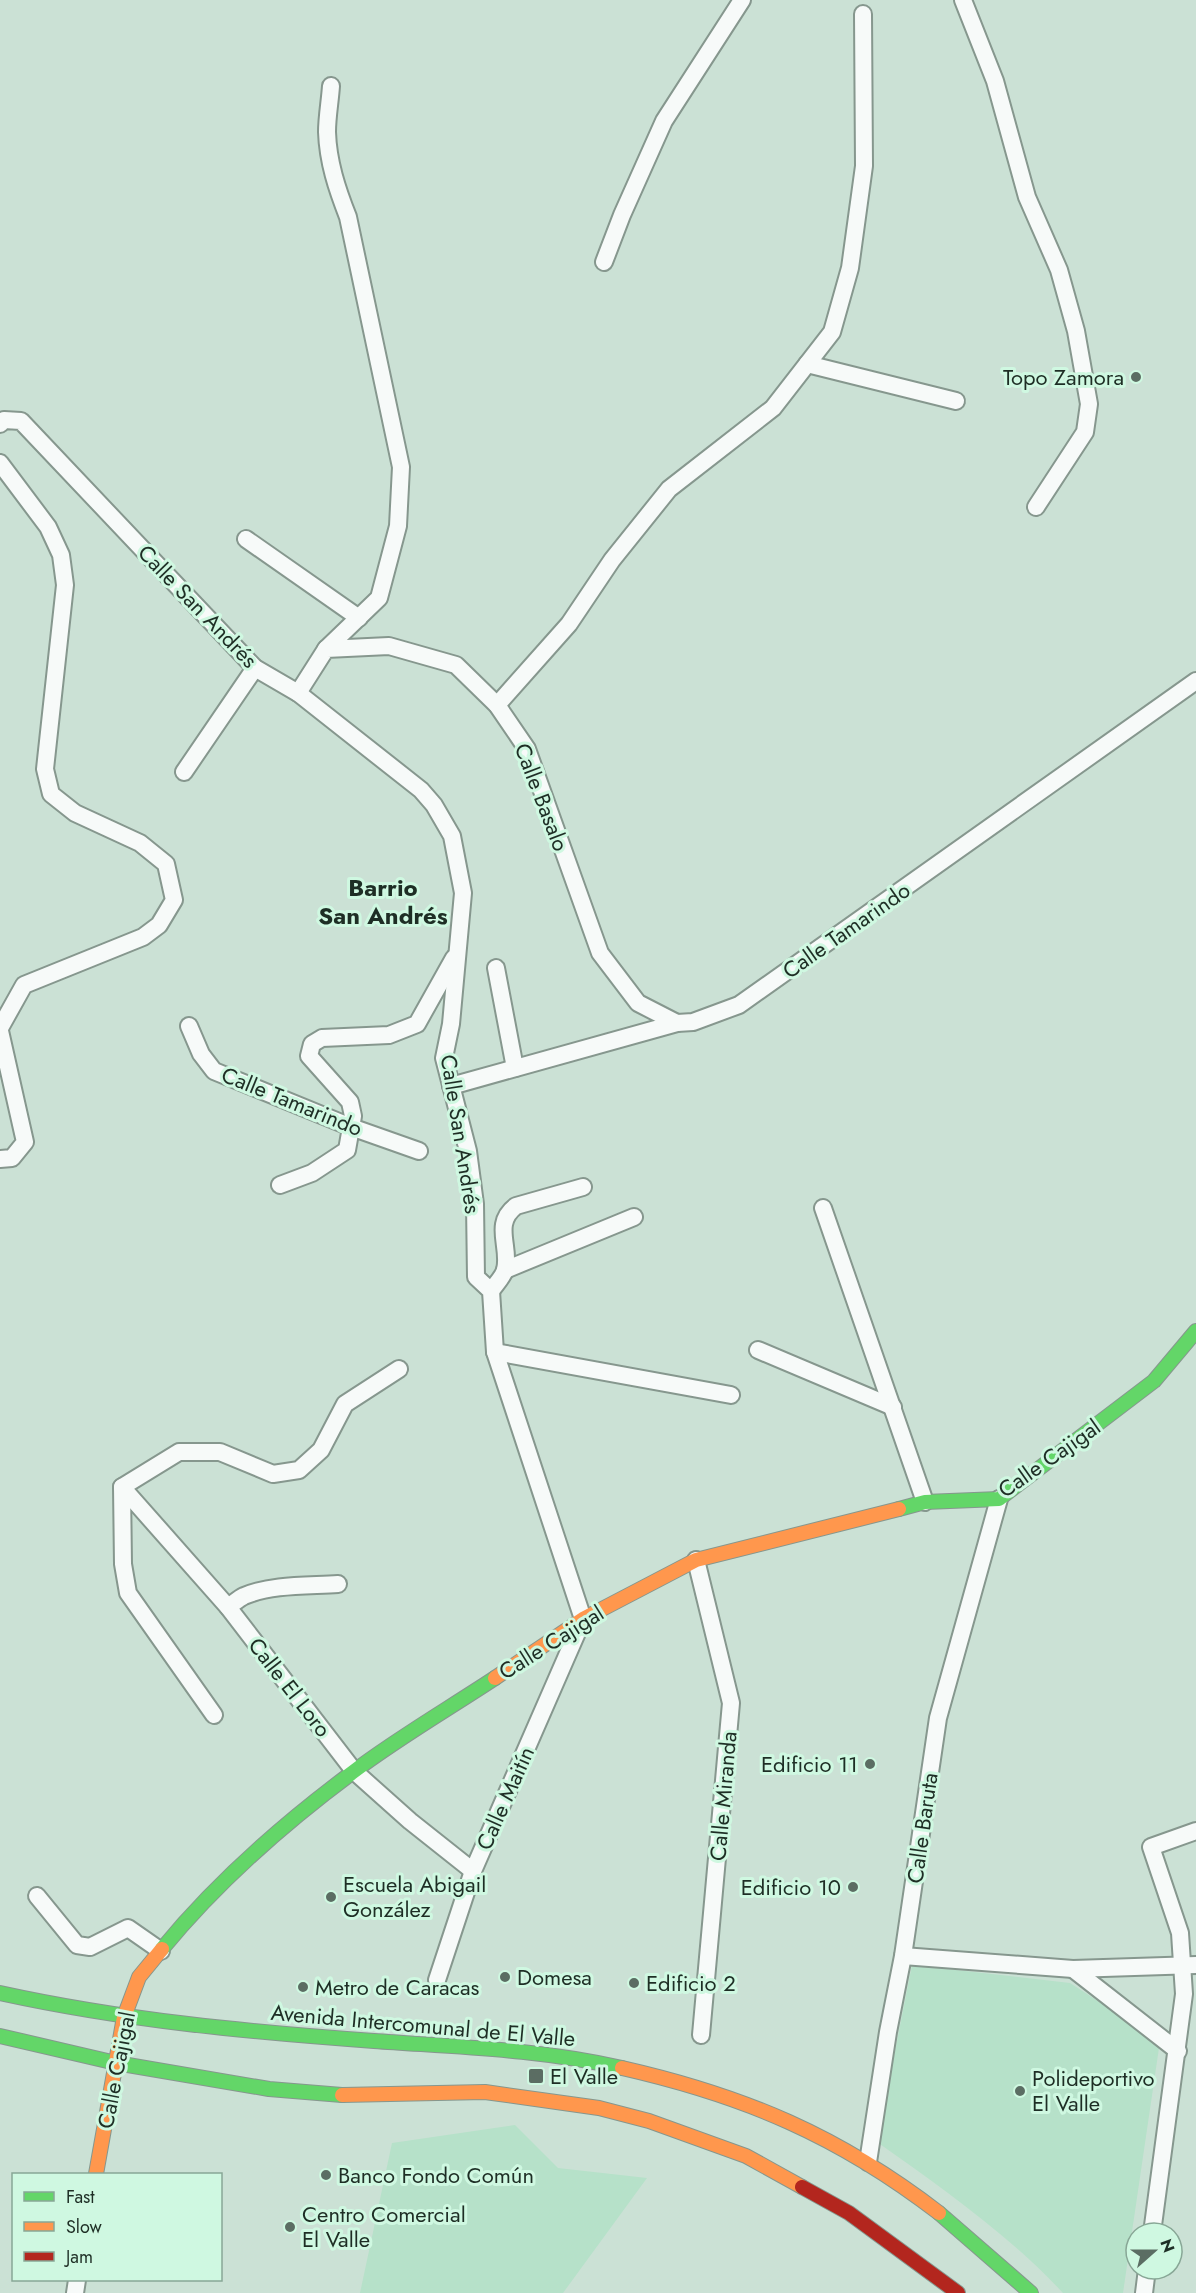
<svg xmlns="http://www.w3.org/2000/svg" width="1196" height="2293" font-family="Jost,sans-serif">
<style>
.green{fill:#b6e1c9}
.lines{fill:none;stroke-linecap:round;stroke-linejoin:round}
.street-casing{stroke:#86978e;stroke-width:20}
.fast-casing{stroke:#86978e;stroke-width:16}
.slow-casing{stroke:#86978e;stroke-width:16}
.jam-casing{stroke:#86978e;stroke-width:16}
.street{stroke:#f7faf9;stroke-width:16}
.fast{stroke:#63d668;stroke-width:14}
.slow{stroke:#ff974d;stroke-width:14}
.jam{stroke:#b3261e;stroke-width:14}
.poi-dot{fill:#5b6d63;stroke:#cff8e1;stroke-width:2}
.labels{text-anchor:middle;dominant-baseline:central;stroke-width:6;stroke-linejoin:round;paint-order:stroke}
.poi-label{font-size:22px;fill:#1e2e25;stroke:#cff8e1;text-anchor:start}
.street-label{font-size:22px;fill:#1e2e25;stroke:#cff8e1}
.neighbourhood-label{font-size:24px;font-weight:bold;fill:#1e2e25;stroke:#cff8e1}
</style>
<rect width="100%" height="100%" fill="#cbe1d5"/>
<!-- green -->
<g class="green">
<path d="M912,1965L1070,1983L1160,2041L1123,2293H1063C1009,2235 942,2188 877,2142Z"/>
<path d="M515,2125L558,2168L647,2178L563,2293H360L392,2143Z"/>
</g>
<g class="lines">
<!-- street casing -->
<g class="street-casing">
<g id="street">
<path d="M963,0L995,81L1027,197L1059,270L1076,331L1089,404L1085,432L1036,507"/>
<path d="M604,262L622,215L664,121L742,0"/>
<path d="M807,364L956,401"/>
<path d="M0,424L4,420L21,421L255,668L298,693L421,790L434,805L452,836L463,893L451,1024L444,1058L468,1151L475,1204L476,1277L491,1291L495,1352L583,1619L473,1871L437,1980"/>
<path d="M0,463L48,527L61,555L65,585L45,769L51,794L75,813L140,843L166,864L174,900L159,925L143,937L24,985L0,1028"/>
<path d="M246,539L359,618"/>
<path d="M326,649L379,598L398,526L401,467L348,217C337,189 328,162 327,132C327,117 330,101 331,86"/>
<path d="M298,693L326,649L389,646L456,665L497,705L527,749L600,953L638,1003L677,1023"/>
<path d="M497,705L569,624L612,560L669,489L773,408L832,332L850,268L864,166L863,14"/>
<path d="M184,772L255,668"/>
<path d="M496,968L515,1068"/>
<path d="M189,1026L201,1054L214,1071L351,1127L419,1151"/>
<path d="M0,1031L25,1142L12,1158L0,1159"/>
<path d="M451,1086L677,1023L693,1022L739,1005L1196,681"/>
<path d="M280,1185L312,1173L347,1150L353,1116L350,1102L309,1056L312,1044L322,1038L389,1035L417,1024L454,958"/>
<path d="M823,1208L925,1502"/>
<path d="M505,1270L634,1217"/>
<path d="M491,1291C495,1285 503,1277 505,1270C511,1247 492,1224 516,1206L583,1187"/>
<path d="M758,1350L893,1407"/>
<path d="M495,1352L731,1395"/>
<path d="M122,1487L228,1607L354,1771L410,1821L473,1871"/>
<path d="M696,1560L731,1703L701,2035"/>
<path d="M228,1607C233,1604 238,1599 244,1596C272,1584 308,1586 338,1584"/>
<path d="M214,1715L128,1593L123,1564L122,1487L179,1452H220L273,1474L299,1470L321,1450L345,1404L399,1369"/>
<path d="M37,1896L77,1945L90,1947L128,1928L161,1951"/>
<path d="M903,1956L1073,1969L1196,1965"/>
<path d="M1073,1969L1178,2051"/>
<path d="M868,2162L888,2032L903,1956L938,1718L999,1499"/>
<path d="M1152,2233L1184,1994L1180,1933L1151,1847L1196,1831"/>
<path d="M75,2293L77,2280"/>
<path d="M1144,2293L1147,2269"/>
</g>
</g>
<!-- fast casing -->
<g class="fast-casing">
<g id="fast">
<path d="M899,1509L925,1502L999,1499L1154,1381L1196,1331"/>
<path d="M162,1949C217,1882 283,1824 353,1772C398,1738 448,1709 495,1678"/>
<path d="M0,1993C123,2020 248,2032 374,2041C457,2047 540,2049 622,2068"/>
<path d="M0,2036L116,2063L269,2089L342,2095"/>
<path d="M939,2213L1031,2293"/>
</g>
</g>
<!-- slow casing -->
<g class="slow-casing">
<g id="slow">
<path d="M495,1678L583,1619L696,1560L899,1509"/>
<path d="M622,2068C745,2096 839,2136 939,2213"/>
<path d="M342,2095L485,2092L599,2108L649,2121L746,2156L802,2187"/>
<path d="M96,2174L124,2017L139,1977L162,1949"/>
</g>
</g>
<!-- jam casing -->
<g class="jam-casing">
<path id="jam" d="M802,2187L849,2213L958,2293"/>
</g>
<!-- street -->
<use href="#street" class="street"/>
<!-- fast -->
<use href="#fast" class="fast"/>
<!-- slow -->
<use href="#slow" class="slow"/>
<!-- jam -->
<use href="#jam" class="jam"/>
</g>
<!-- markers -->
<g class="poi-dot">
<circle cx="1136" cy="377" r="6"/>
<circle cx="870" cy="1764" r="6"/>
<circle cx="853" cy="1887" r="6"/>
<circle cx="331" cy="1897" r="6"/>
<circle cx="505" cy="1977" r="6"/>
<circle cx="634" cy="1983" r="6"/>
<circle cx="303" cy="1987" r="6"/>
<rect x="528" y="2068" width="16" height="16" rx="3"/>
<circle cx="1020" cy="2091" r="6"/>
<circle cx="326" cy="2175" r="6"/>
<circle cx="290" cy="2227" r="6"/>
</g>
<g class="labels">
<!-- poi labels -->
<g class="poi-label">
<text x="1124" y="377" text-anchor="end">Topo Zamora</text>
<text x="858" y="1764" text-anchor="end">Edificio 11</text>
<text x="343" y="1884">Escuela Abigail<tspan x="343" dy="25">González</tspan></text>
<text x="841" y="1887" text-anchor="end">Edificio 10</text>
<text x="517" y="1977">Domesa</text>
<text x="646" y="1983">Edificio 2</text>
<text x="315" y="1987">Metro de Caracas</text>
<text x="550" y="2076">El Valle</text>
<text x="1032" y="2078">Polideportivo<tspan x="1032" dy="25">El Valle</tspan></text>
<text x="338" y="2175">Banco Fondo Común</text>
<text x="302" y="2214">Centro Comercial<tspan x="302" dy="25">El Valle</tspan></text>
</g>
<!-- street labels -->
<g class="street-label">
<text transform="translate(198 606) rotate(46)">Calle San Andrés</text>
<text transform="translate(542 797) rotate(69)">Calle Basalo</text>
<text transform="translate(846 930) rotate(-35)">Calle Tamarindo</text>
<text transform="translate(292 1101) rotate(22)">Calle Tamarindo</text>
<text transform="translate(461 1134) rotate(81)">Calle San Andrés</text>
<text transform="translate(1049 1458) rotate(-35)">Calle Cajigal</text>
<text transform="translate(551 1642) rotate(-32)">Calle Cajigal</text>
<text transform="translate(290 1687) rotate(52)">Calle El Loro</text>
<text transform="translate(723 1796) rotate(-85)">Calle Miranda</text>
<text transform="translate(505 1798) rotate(-66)">Calle Maitín</text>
<text transform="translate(922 1828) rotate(-82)">Calle Baruta</text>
<text transform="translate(423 2025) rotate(5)">Avenida Intercomunal de El Valle</text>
<text transform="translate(116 2070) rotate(-79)">Calle Cajigal</text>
</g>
<!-- neighbourhood labels -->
<g class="neighbourhood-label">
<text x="383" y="887">Barrio<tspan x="383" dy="28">San Andrés</tspan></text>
</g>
</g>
<!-- legend -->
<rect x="12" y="2173" width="210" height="108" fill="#cff8e1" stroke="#88a796" stroke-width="1.5"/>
<rect x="24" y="2192" width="30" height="9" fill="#63d668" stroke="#88a796" stroke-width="1.5"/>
<text x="66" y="2203" font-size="18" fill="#1e2e25">Fast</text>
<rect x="24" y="2222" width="30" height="9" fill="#ff974d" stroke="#88a796" stroke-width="1.5"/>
<text x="66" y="2233" font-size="18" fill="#1e2e25">Slow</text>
<rect x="24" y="2252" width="30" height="9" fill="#b3261e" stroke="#88a796" stroke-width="1.5"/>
<text x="66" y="2263" font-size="18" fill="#1e2e25">Jam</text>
<!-- north arrow -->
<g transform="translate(1154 2251) rotate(69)"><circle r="28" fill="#cff8e1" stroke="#88a796" stroke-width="1.5"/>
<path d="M0-4.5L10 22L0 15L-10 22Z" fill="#5b6d63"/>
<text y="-9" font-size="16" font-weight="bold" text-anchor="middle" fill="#1e2e25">N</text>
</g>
</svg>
